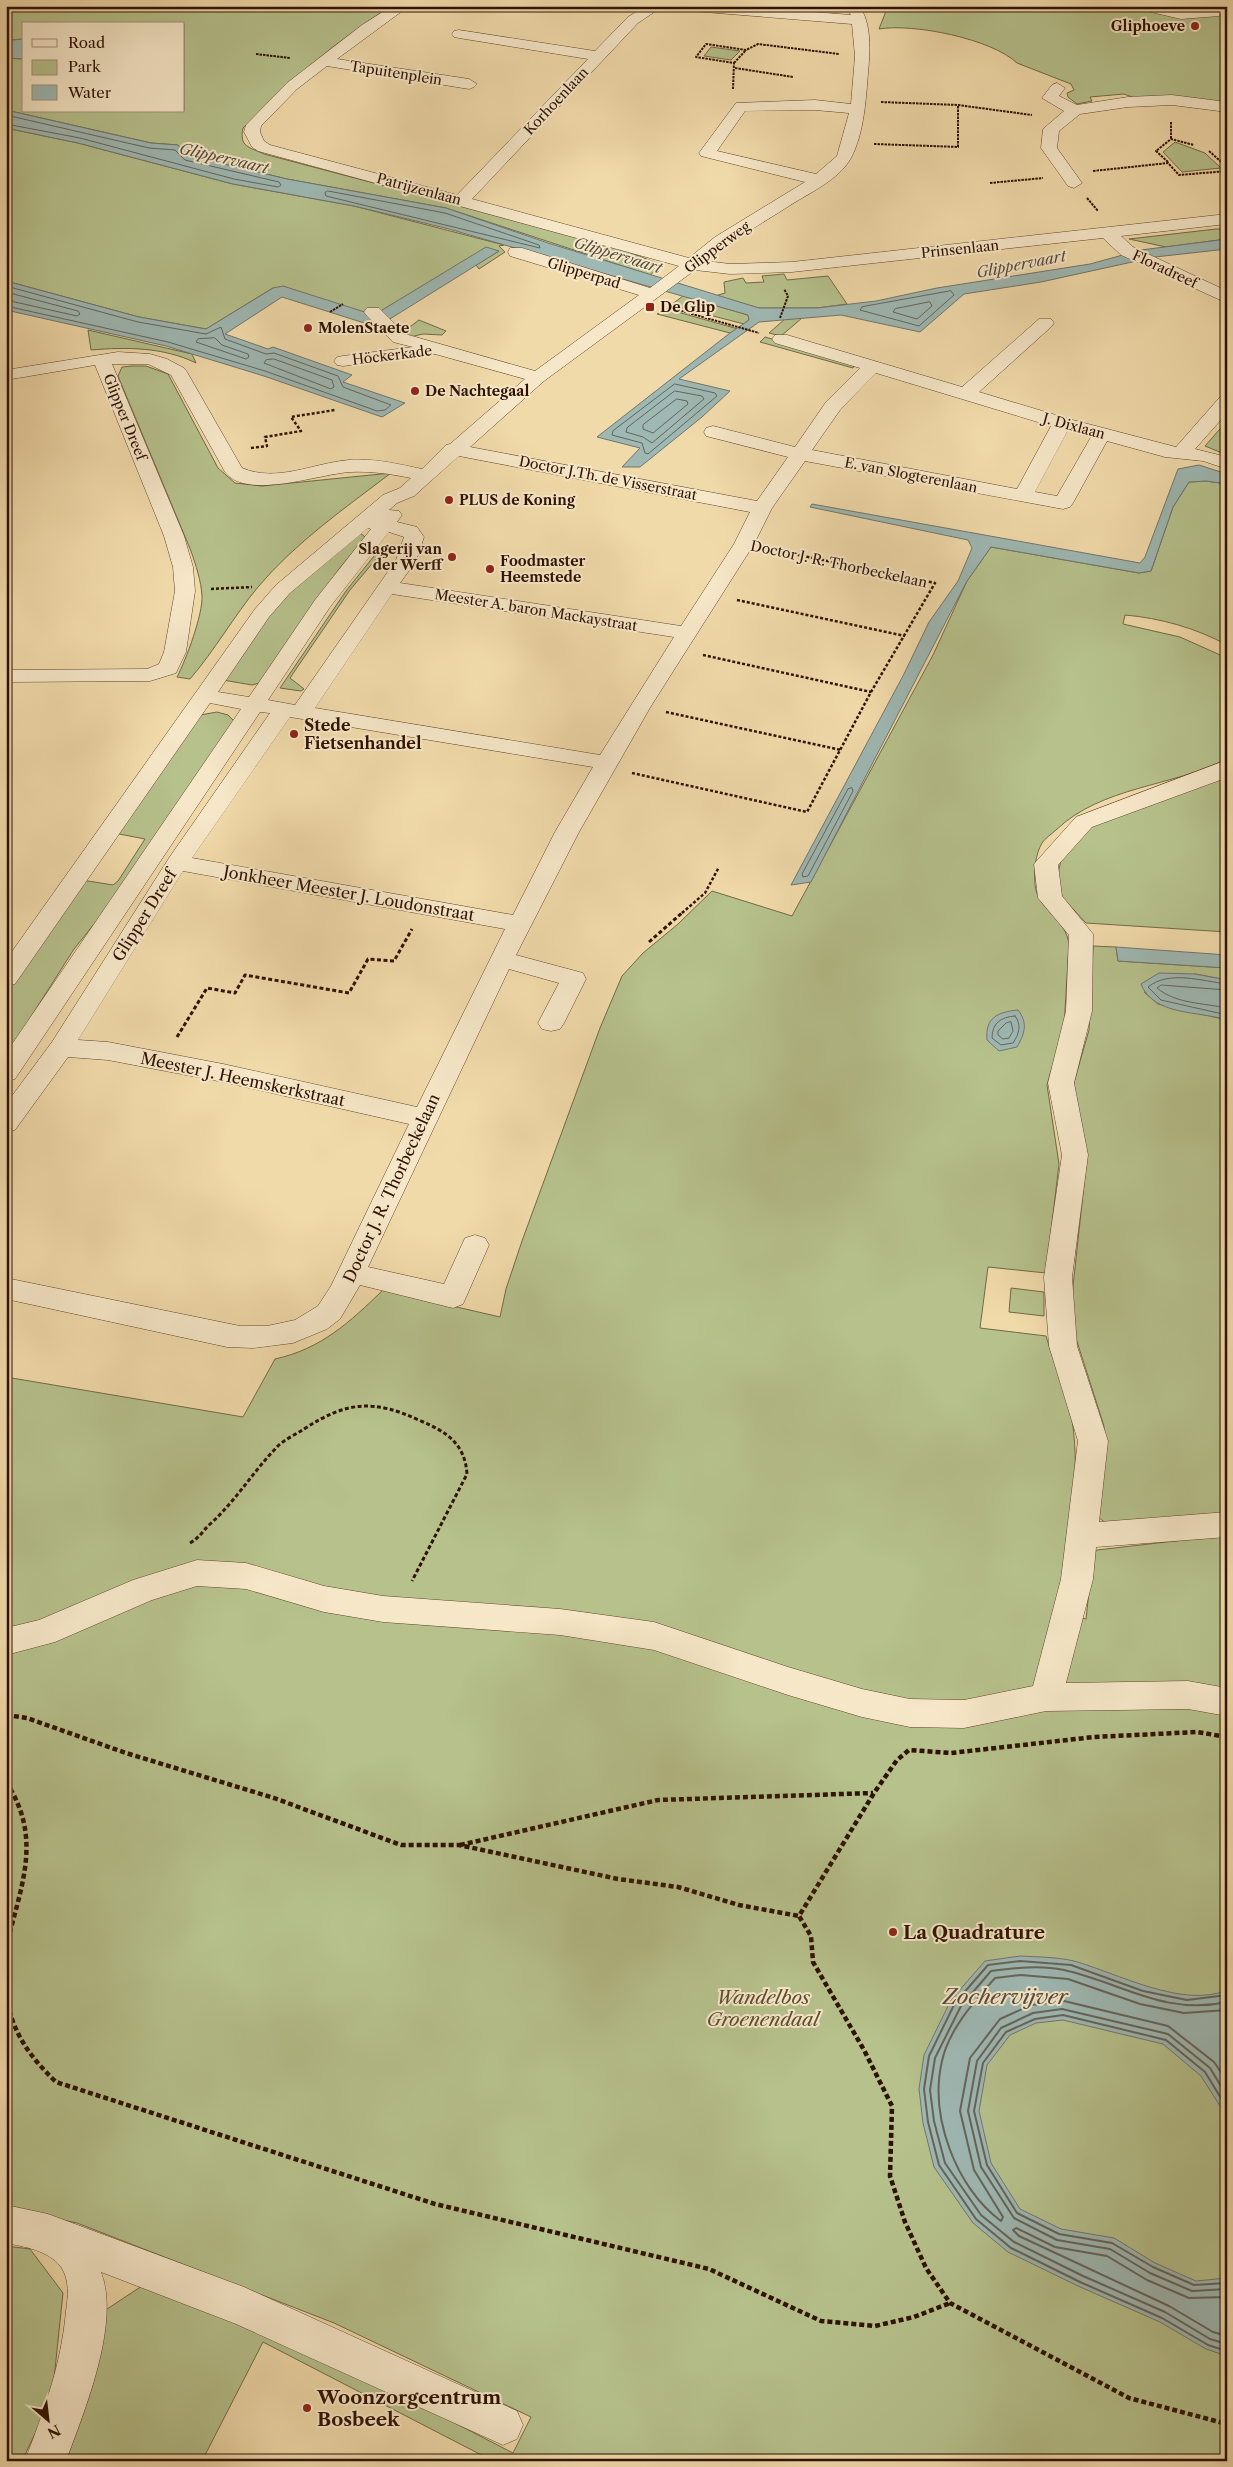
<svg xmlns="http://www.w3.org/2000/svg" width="1233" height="2467" font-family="'Libre Caslon Text',serif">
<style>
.green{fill:#b6c18c;stroke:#726946}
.water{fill:#9eb8b3;stroke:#71756b}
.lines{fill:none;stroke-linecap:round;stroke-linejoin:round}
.shore-far1{stroke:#66645a;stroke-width:1}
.shore{stroke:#66645a;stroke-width:2}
.minor-casing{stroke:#5f432a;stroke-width:1}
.path-far3{stroke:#2e1100;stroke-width:2;stroke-dasharray:2.5 1;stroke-linecap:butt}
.path-far2{stroke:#2e1100;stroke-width:2.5;stroke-dasharray:3 2;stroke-linecap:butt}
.path-far1{stroke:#2e1100;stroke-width:3;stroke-dasharray:4 2.5;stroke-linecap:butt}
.path{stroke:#2e1100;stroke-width:4.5;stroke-dasharray:5 3;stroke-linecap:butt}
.minor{fill:#f6e7c8;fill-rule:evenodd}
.poi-dot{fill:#8f2418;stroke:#f6e7c8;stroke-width:2}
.labels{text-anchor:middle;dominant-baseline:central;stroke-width:4;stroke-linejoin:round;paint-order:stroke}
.far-poi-label{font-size:14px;font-weight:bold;fill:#2e1100;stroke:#f6e7c8;text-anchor:start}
.far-street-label{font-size:14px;fill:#2e1100;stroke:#f6e7c8}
.far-water-label{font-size:15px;font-style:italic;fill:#554b3f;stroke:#f6e7c8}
.poi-label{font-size:16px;font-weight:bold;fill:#2e1100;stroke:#f6e7c8;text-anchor:start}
.street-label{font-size:16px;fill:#2e1100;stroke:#f6e7c8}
.near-poi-label{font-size:19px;font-weight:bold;fill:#2e1100;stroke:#f6e7c8;text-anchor:start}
.near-park-label{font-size:19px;font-style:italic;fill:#5e4f31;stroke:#f6e7c8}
.near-water-label{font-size:21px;font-style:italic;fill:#554b3f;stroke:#f6e7c8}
</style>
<rect width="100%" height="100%" fill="#f1daaa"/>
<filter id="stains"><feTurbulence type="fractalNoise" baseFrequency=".004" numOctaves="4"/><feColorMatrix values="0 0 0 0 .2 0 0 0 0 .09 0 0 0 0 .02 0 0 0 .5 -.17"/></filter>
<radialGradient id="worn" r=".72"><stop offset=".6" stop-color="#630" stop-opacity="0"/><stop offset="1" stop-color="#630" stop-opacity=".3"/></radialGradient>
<!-- green -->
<g class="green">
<path d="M6,6H392C336,40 289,82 243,128C239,147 249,147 264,154L616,247L662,265L650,275L446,208L287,179L186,155L178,145L151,143L6,110V58L24,59V111H184V24H24V39L12,40L6,45Z"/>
<path d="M888,6H1227V104L1135,98L1124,94L1090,97L1092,101L1077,104L1068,97L1067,93L1074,90L1071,84L1017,63C992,39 913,23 879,29Z"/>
<path d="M711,47L740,51L731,60L704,56Z"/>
<path d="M6,128L78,143L233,184L354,206L504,245L499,246L505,252L479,269L476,265L499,251L443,274L374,315L273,288L206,329L139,317L6,281Z"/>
<path d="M1175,142L1205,153L1221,168L1182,172L1163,152Z"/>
<path d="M1216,229H1227V239L1166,247L1129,239Z"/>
<path d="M784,274L787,280L828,276L847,304L817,308H759L715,296L725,293L724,282L743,278L746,283L764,282L762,276Z"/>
<path d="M683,296L748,315L749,320L744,324L671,305Z"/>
<path d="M667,309L738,329L730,333L657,314Z"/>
<path d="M802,318L781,336L769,333L785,319Z"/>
<path d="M419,320L446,331L442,335L423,334L410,337L387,330L407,329Z"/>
<path d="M88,330L192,354L196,363C163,347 127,347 91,350Z"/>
<path d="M765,337L776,340L855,363L853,368L760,342Z"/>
<path d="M131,366H146L168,374L218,468L235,483L262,486L391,473C345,508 295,543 258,587C234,616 215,650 190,679L177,677C186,660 203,614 202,596C201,580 196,566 191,551L118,376L122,367Z"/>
<path d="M1227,421V455L1205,446Z"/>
<path d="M1206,481L1227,484V645C1196,628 1160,618 1125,615L1123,624L1180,637L1227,658V759C1172,787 1102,786 1056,830C1052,834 1045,838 1042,843C1035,855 1034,871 1035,884C1036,909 1067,919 1069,945L1064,1026L1047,1085L1059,1164L1046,1273L988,1267L980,1328L1046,1336C1054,1364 1068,1392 1072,1420C1082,1483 1067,1550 1057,1613L1086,1619L1093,1555L1097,1550L1227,1535V2461H493L263,2342L202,2461H60L104,2311L148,2282L321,2354L513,2453L531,2417L334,2323L77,2223L6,2208V1377L243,1417L275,1359C321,1349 350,1322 383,1290L500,1317L506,1289L522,1241L600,1028L622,976L643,953L678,924L712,891L792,916L933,655L967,581L991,547L1139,573L1151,571L1173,507L1189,482Z"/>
<path d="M359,532L365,537L339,569L260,683L252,685L223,680L280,600Z"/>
<path d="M378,551L382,552L350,590L290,678L304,689L301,691L280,688L346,591Z"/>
<path d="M217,712L228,715L234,721L127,883L74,949L6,1056V989L82,880L113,885L118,881L145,839L114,833L200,715Z"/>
<path d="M1227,775V932L1086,923L1063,898L1056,883L1061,860L1085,830L1106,818Z"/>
<path d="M1093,946L1116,947L1118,961L1227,968V980L1195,974L1144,992L1158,1004L1227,1020V1513L1108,1525L1097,1516L1104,1456V1426L1073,1329L1071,1305L1086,1166L1073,1086L1089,1030Z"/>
<path d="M1011,1288L1044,1292V1316L1009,1312Z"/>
<path d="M6,2246L30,2249L63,2293L52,2398L22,2461H6Z"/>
</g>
<!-- water -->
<g class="water">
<path d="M24,39V59L6,58V45L12,40Z"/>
<path d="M6,110L151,143L178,145L186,155L287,179L446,208L548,243L759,308H817L876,301L937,288L1090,264L1141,250L1227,239V249L1155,257L1041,282L964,294L920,332L841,315L759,322L679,379L730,391L702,417L640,467H622L640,448L597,437L730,333L749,320L748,315L449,229L354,206L233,184L78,143L6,128Z"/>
<path d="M486,247L499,251L377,327L282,297L225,334L268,349L273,347L352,375L343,382L405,403L382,417L264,376L166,346L6,310V281L139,317L206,329L273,288L283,286L374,315Z"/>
<path d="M1199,465L1227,474V484L1206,481L1189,482L1173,507L1151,571L1139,573L991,547L967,581L811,882L791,885L904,674L929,622L958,581L972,548L968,540L810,507L812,504L1140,563L1145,557L1178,469Z"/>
<path d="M1116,947L1227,955V968L1118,961Z"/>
<path d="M1159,973L1195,974L1227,980V1020C1200,1011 1153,1016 1141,984Z"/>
<path d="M1018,1010C1028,1023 1025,1033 1017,1047L999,1051L987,1040C985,1018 997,1012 1018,1010Z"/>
<path d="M1020,1956C1037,1957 1057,1957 1074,1961C1117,1973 1183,2009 1227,1990V2117L1201,2076L1163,2044L1063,2020L1036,2023L1010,2035L987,2065L979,2111L991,2163L1020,2209L1061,2229L1114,2238L1155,2263L1196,2281L1227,2278V2356L1206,2349L1160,2322L1078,2286L1008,2252L973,2223L934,2167L923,2123L919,2089L924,2055L951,2000L985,1961Z"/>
</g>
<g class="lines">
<!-- shore-far1 -->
<g class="shore-far1">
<path d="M6,115L149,148L175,150L185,160L279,182L281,185L278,187L234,179L80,138L6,124"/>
<path d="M328,191L445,213L539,245L540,248L326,196L325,193Z"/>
<path d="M6,286L138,322L206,334L221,327L225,339L266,354L274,353L338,376L343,387L391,405L385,410L377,411L265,371L168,342L6,306"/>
<path d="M951,291L954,295L919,326L860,310L862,307Z"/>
<path d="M6,292L78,311L80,314L77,316L6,300"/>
<path d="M930,302L932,306L917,319L893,312L895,309Z"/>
<path d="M215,338L222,345L248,354L249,357L246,359L196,342L198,339Z"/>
<path d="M274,359L332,380L334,387L331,389L264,363L266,360Z"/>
<path d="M675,384L715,393L717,396L648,454L645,453L642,443L612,435L613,431Z"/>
<path d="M675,391L702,396L704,399L652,443L643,437L626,432L627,428Z"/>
<path d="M677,399L687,401L688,404L653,433L643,429V425Z"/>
<path d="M852,788L853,791L808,876L803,877L802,874L848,789Z"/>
<path d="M1227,984C1202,981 1169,970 1148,987L1161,1000L1227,1015"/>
<path d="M1227,990L1161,985L1157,988C1176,1004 1204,1003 1227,1008"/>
<path d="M1015,1016C1022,1025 1019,1034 1013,1043L1001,1045L992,1038C992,1023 1001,1017 1015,1016Z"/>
<path d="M1011,1022L1013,1031L1009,1038L1003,1039L998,1035V1031L1006,1023Z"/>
</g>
<!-- shore -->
<g class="shore">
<path d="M1227,1995L1187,2000L1143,1991L1071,1965L1020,1961L988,1965L955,2003L929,2056L924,2089L928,2122L939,2165L976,2219L1011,2248L1080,2282L1162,2318L1208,2345L1227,2351"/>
<path d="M1227,2002C1165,2016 1122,1983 1064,1970C1040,1965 1015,1968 991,1971L961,2006L935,2058L930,2090L934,2121L945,2163L981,2215L1014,2242L1083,2276L1165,2312L1210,2339L1227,2344"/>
<path d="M1227,2010L1184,2013L1140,2004L1068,1979L1021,1975L995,1978C974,2002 949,2029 942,2061C929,2116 956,2188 1001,2221L1003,2217L974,2170L960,2111L970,2058L1000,2019L1031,2005L1064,2001L1168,2026L1214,2062L1227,2081"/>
<path d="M1227,2096L1210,2068L1168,2034L1062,2009L1033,2013L1001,2028L977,2061L968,2111L981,2167L1014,2218L1057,2240L1110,2249L1150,2273L1192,2291L1227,2289"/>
<path d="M1227,2108L1205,2072L1166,2040L1063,2015L1035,2019L1006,2032L983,2063L974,2111L987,2165L1017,2213L1059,2234L1112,2243L1153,2267L1194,2285L1227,2283"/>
<path d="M1227,2297L1189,2298L1147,2280L1107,2256L1055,2247L1016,2228L1013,2230L1019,2236L1169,2306L1213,2332L1227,2336"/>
</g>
<!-- minor casing -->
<g class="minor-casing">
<g id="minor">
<path d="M392,6H409L337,59L469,79L477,84L474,87L469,89L327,66L297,89L261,126L260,132L264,141L270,145L457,195L588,59L459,38L454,37L452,34L454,31L459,30L595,51L628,17L646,6H663L638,23L472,199L689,258L715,237L805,182L701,156L699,153L736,103L815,100L851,104L855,56L852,24L680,10L673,6H737L851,15L845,6H859C872,22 870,53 868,73C866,99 864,134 851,158C839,180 809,193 789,206C761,224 732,240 706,261L730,264L792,262L1227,214V224L1121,236L1133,247L1227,291V303L1121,255L1103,238L792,272L730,274L695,270L544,381L470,447L757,501L788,457L706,436L704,432L706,428L713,426L795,447L826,402L860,368L775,343L772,339L775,335H787L962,387L1039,319H1051L1054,323L1051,327L979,392L1069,419L1176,447L1220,397L1227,396V413L1195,449L1227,457V469L1203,461L1165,457L1107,441L1073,503L1070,507L1063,509L805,461L772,508L754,544L651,706L579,832L516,955L583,973L586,979L564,1023L560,1029L551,1031L542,1029L538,1023L559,983L509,969L368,1267L444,1284L465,1238L475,1235L485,1238L489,1245L463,1304L453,1308L360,1285L340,1319L327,1329L293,1343L253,1348L227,1347L6,1299V1278L240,1326H267L295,1320L318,1306L331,1286L409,1124L223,1082L108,1060L68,1057L15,1130L6,1132V1104L52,1042L169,858L270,713L260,712L15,1079L6,1082V1053L241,709L210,703L15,984L6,986V960L255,609L276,585L383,495L400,488L411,478C391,474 371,471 351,472C322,473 246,501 225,472L171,375L148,364H112L184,536L193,567L195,591L186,652L176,673L150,681L6,682V670L147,669L159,664L164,652L175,591L173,567L164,536L95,365L6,380V370L118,352L150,354L167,359L184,368L187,372L242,468C277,483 313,463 349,460C374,458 398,464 422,469L446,445L450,444L525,379L435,354L343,366L337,365L334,361L337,357L343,356L413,347L393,342L367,316L364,312L367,308H379L405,334L535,371L639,295L510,256L508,252L510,248H522L650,288L679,266L258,151L252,147L244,132L246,125L287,83L362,25ZM815,110L849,113L837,156L816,174L717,151L745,111ZM876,373L1051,426L1017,489L812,450L840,410ZM1068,430L1091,437L1057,496L1035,492ZM459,456L750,512L734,544L681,626L400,583L416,561L424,537L417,527L397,522L402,515L399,511L389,510L397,503L414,496ZM368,528L371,529L315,600L249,697L218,692L269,617L290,593ZM389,532L404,537L396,560L295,705L268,700L330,607ZM392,594L674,637L600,755L315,708ZM290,717L593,767L555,832L513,915L192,858ZM183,871L505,929L417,1107L223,1064L108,1042L78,1040Z"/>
<path d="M1136,6H1162L1181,11L1209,9L1207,6L1225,8L1219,16L1181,19L1138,9Z"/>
<path d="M1057,83L1065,88L1059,96L1077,105L1128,97L1172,95L1227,102V112L1172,105L1128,107L1080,114L1059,131L1057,148L1082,183L1074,188L1068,186L1041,148L1043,129L1064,111L1042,98L1052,85Z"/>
<path d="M1227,760V777L1223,779L1092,827L1058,865L1062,896L1093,934L1092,1011L1074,1083L1088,1155L1072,1277L1077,1346L1108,1441L1099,1522L1227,1512V1537L1096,1547L1093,1579L1066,1683L1188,1681L1227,1688V1716L1188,1709L1046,1711L964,1728L910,1727L862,1717L788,1695L654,1650L560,1635L383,1622L324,1612L246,1589L197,1586L152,1600L55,1642L6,1655V1628L39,1620L133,1580L197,1560L246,1563L324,1586L383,1596L560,1609L654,1622L788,1667L862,1689L910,1699L964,1700L1033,1686L1061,1579L1078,1441L1049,1346L1044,1277L1062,1155L1048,1083L1066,1011L1069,935L1038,898L1034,864L1076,817Z"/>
<path d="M6,2205L48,2214L244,2287L517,2411L523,2425L517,2439L503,2445L236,2324L101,2272C121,2323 84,2412 66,2461H25C44,2410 61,2366 66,2311C68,2297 70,2280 61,2267C48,2250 25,2247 6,2243Z"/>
</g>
</g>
<!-- path-far3 -->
<g class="path-far3">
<path d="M256,54L290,58"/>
<path d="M734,63L746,50"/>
<path d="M735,68L793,77"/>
<path d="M733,89L734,63L696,57L706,44L746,50L758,44L839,54"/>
<path d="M881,102L958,105L1032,115"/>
<path d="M1171,122V139"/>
<path d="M874,144L958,147V105"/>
<path d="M1209,151L1227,167"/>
<path d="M1168,162L1156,151L1171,139L1194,145"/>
<path d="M1093,171L1168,163L1179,175L1227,171"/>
<path d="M990,183L1043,178"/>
<path d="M1087,198L1098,211"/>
<path d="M671,308L759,333"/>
<path d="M330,312L343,304"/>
<path d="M780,318L788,296L784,289"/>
</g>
<!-- path-far2 -->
<g class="path-far2">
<path d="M251,448L267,446L265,437L301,431L291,417L335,410"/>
<path d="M211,589L252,587"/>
<path d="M737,600L905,636"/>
<path d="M703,655L871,692"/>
<path d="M666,712L841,750"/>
<path d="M632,773L807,812L871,692L935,583L769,549"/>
<path d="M682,913L705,893L719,867"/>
</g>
<!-- path-far1 -->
<g class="path-far1">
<path d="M649,942L683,912"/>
<path d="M177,1037L207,988L235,993L245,975L349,993L368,959L394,961L412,929"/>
<path d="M190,1543C199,1538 202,1532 209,1525C235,1502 252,1473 276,1448C283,1440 295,1435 304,1429C347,1401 374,1399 421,1421C447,1432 465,1444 467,1474L412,1581"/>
</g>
<!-- path -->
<g class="path">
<path d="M6,1715L27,1718L126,1753L274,1798L401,1845H459L618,1879L678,1887L739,1905L799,1916"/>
<path d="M1227,1737L1197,1732L1094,1737L951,1753L909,1750L897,1760L874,1793L799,1916L811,1936L813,1962L864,2050L892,2106L890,2176L905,2222L926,2268L950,2303L1129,2398L1227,2424"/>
<path d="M6,1782C44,1839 20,1888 6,1948"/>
<path d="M460,1845L658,1800L873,1793"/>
<path d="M6,1995C12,2032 29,2056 56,2082L435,2204L709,2269L821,2321L875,2326L914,2317L950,2303"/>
</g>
<!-- minor -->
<use href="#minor" class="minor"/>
</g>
<!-- markers -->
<g class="poi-dot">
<circle cx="1195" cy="26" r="5"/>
<rect x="645" y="302" width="10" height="10" rx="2.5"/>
<circle cx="308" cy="328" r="5"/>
<circle cx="415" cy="391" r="5"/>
<circle cx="449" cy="500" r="5"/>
<circle cx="452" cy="557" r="5"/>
<circle cx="490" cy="569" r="5"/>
<circle cx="294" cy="734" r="5"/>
<circle cx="893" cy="1932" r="5"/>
<circle cx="307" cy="2408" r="5"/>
</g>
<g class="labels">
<!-- far-poi labels -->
<g class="far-poi-label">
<text x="1185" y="26" text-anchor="end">Gliphoeve</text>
<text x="660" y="307">De Glip</text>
<text x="318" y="328">MolenStaete</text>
<text x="425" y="391">De Nachtegaal</text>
<text x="459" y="500">PLUS de Koning</text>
<text x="442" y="549" text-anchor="end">Slagerij van<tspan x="442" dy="16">der Werff</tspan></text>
<text x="500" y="561">Foodmaster<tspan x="500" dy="16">Heemstede</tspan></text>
</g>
<!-- far-street labels -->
<g class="far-street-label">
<text transform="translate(396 73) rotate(9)">Tapuitenplein</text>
<text transform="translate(556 101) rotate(-47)">Korhoenlaan</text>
<text transform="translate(419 189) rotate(15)">Patrijzenlaan</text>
<text transform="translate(717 247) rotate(-36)">Glipperweg</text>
<text transform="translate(960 249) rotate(-6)">Prinsenlaan</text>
<text transform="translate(1165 269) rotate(25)">Floradreef</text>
<text transform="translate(584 273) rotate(17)">Glipperpad</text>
<text transform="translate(392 355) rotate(-7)">Höckerkade</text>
<text transform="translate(125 417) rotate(68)">Glipper Dreef</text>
<text transform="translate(1074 426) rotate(15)">J. Dixlaan</text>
<text transform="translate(911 475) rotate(11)">E. van Slogterenlaan</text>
<text transform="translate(608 478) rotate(11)">Doctor J.Th. de Visserstraat</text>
<text transform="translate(839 564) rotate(12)">Doctor J. R. Thorbeckelaan</text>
<text transform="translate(536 610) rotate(9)">Meester A. baron Mackaystraat</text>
</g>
<!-- far-water labels -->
<g class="far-water-label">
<text transform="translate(224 158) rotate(13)">Glippervaart</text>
<text transform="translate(618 255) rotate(17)">Glippervaart</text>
<text transform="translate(1021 264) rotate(-11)">Glippervaart</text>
</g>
<!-- poi labels -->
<g class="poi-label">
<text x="304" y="725">Stede<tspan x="304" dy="18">Fietsenhandel</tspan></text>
</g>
<!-- street labels -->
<g class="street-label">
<text transform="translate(349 893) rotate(10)">Jonkheer Meester J. Loudonstraat</text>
<text transform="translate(144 915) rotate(-58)">Glipper Dreef</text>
<text transform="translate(243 1079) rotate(12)">Meester J. Heemskerkstraat</text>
<text transform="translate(391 1188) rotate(-65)">Doctor J. R. Thorbeckelaan</text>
</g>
<!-- near-poi labels -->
<g class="near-poi-label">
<text x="903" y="1932">La Quadrature</text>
<text x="317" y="2397">Woonzorgcentrum<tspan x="317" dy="22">Bosbeek</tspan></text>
</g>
<!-- near-park labels -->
<g class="near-park-label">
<text x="763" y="1997">Wandelbos<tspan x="763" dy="22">Groenendaal</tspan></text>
</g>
<!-- near-water labels -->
<g class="near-water-label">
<text x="1005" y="1996">Zochervijver</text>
</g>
</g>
<!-- margin -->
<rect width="1233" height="2467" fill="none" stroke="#f1daaa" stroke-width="25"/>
<rect x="8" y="8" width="1218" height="2452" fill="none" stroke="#2e1100" stroke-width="2.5"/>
<rect x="12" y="12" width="1208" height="2442" fill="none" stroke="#2e1100"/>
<!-- legend -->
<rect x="22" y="22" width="162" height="90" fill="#f6e7c8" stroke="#a69178"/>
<rect x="32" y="39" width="25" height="8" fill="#f6e7c8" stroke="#a69178"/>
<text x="68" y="48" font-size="15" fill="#2e1100">Road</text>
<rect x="32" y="60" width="25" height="15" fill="#b6c18c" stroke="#a69178"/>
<text x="68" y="72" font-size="15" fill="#2e1100">Park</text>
<rect x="32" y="85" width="25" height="15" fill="#9eb8b3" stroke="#a69178"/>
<text x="68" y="98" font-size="15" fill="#2e1100">Water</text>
<!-- north arrow -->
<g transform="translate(48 2420) rotate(152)" stroke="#f6e7c8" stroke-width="4" paint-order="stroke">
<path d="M0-4L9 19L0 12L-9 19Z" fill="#2e1100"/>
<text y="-8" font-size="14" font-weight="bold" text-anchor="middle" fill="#2e1100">N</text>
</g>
<rect width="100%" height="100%" filter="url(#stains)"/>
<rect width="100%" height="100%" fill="url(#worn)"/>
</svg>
